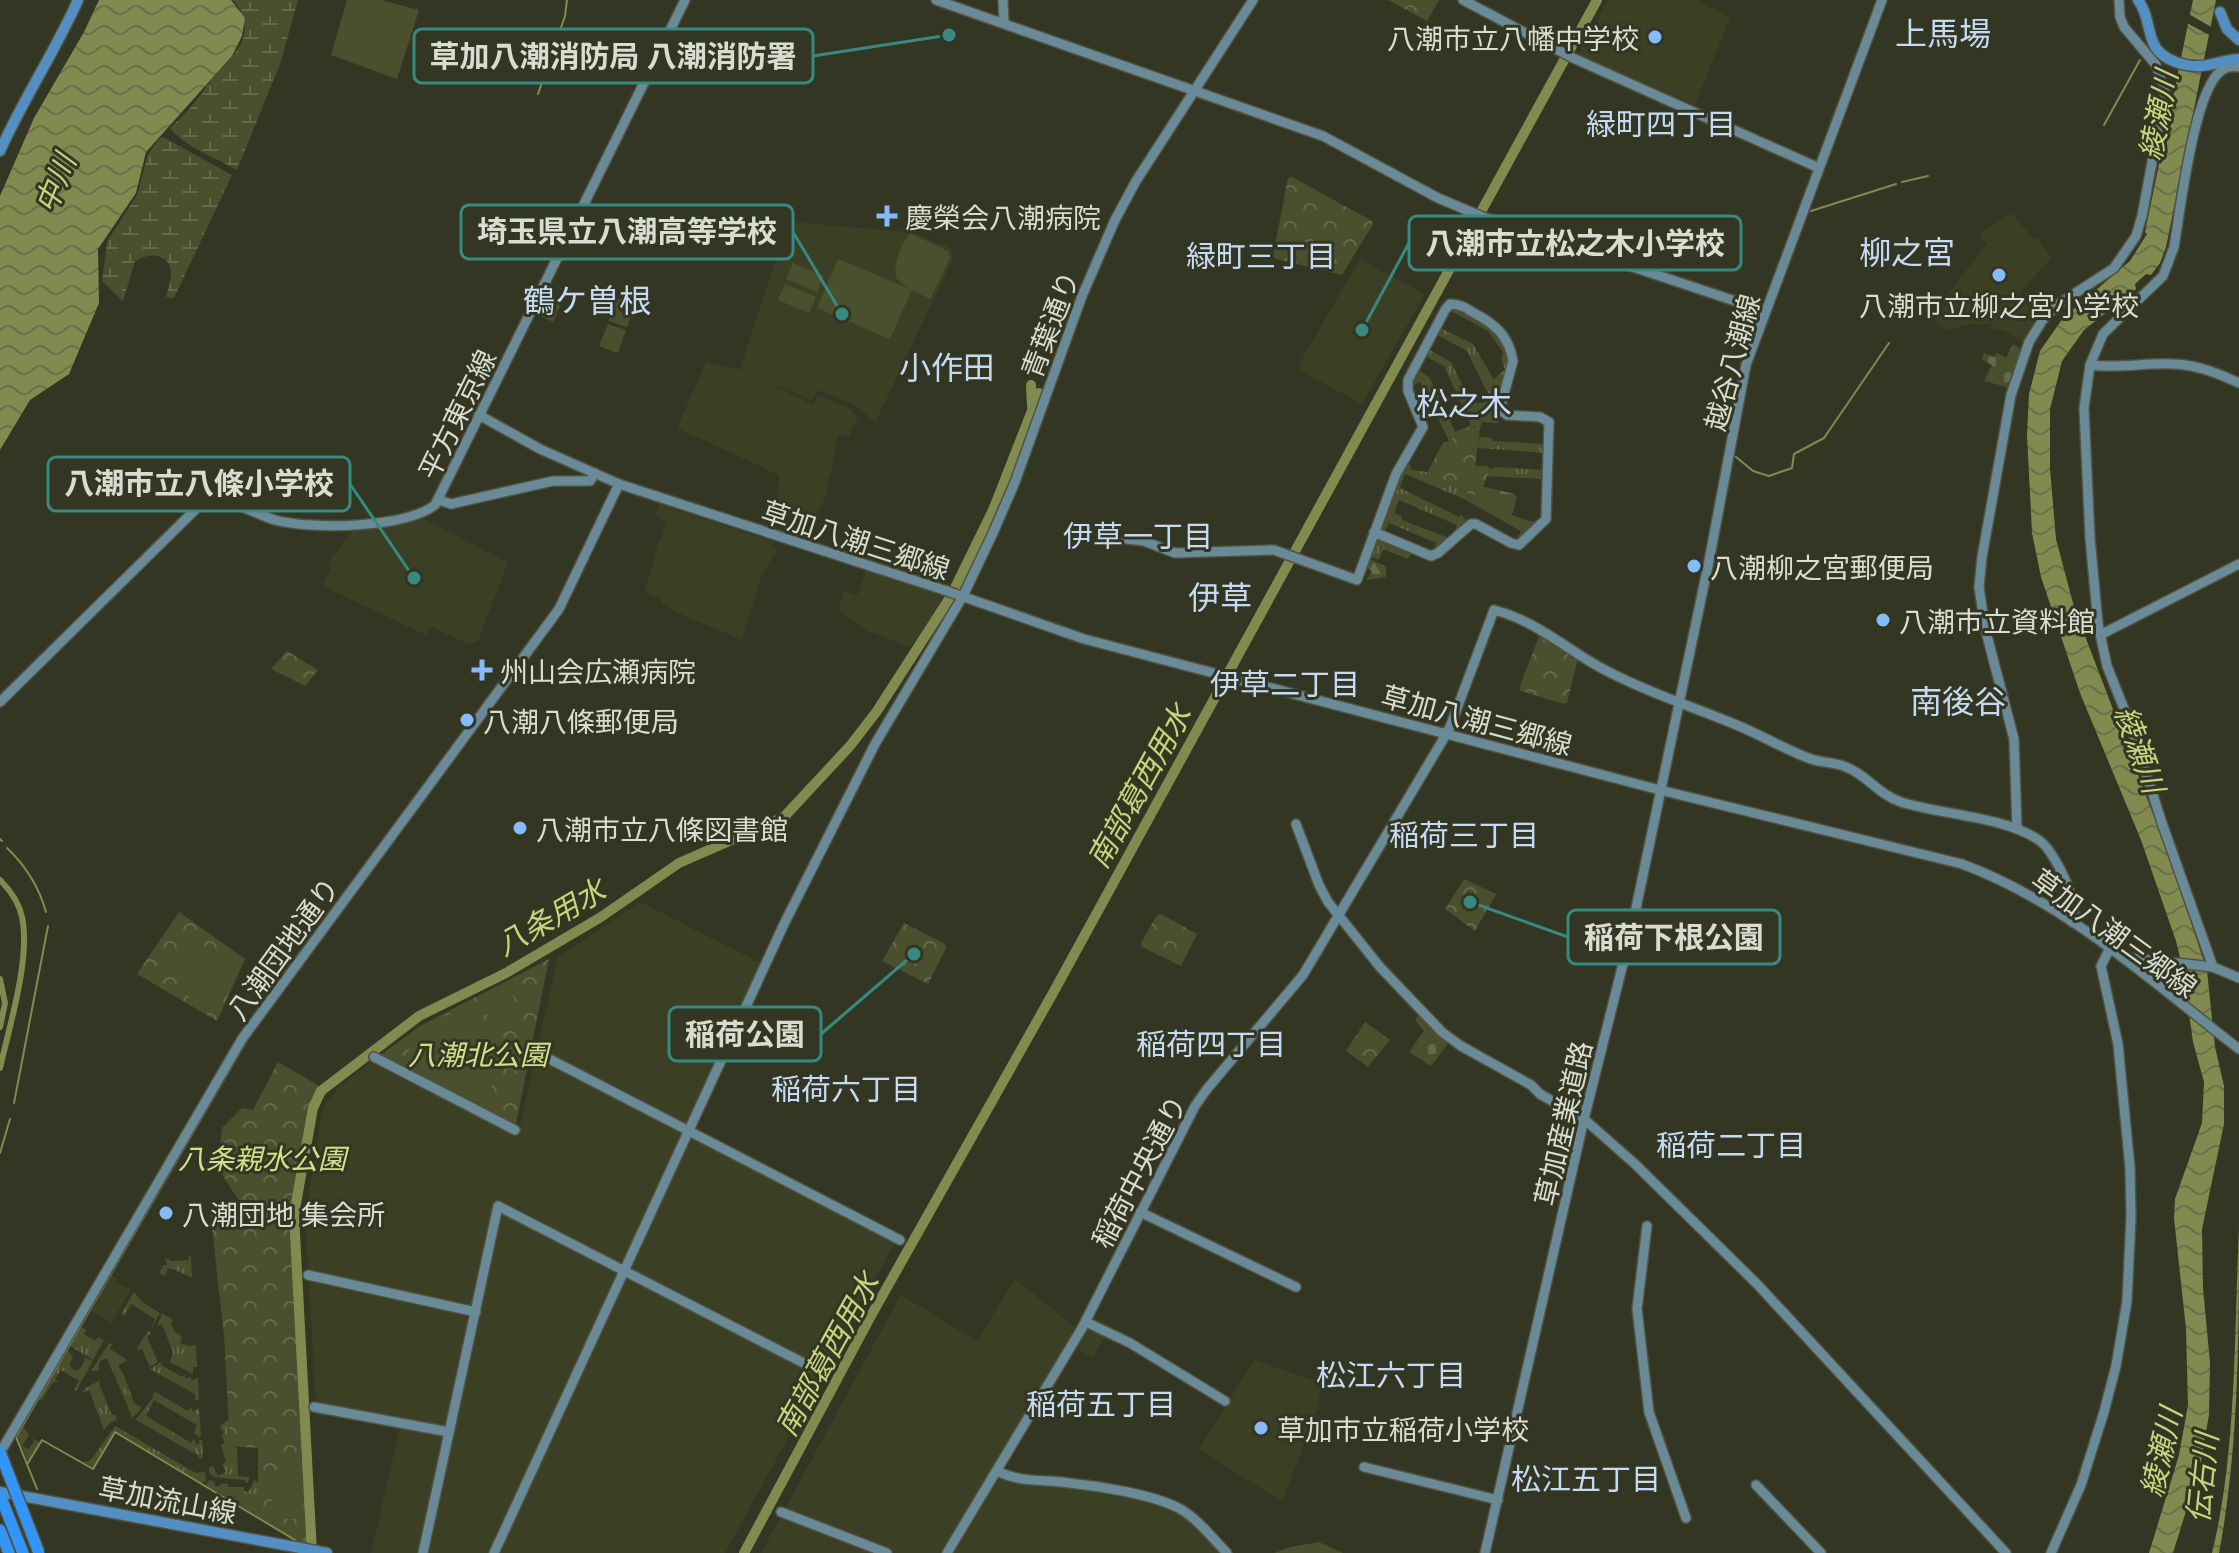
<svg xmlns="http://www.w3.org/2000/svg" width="2239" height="1553" font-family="'Playfair Display','Noto Sans JP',serif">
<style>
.built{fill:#3b3f24}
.grass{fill:url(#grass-tufts)}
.forest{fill:url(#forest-firs)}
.wetland{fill:url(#wetland-marsh)}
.cemetery{fill:url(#cemetery-stones)}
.park{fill:url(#park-crowns)}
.garden{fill:#4a502e}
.water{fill:url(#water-waves)}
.pier{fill:#333622}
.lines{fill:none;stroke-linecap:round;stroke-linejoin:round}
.stream{stroke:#818b50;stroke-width:2}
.canal{stroke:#818b50;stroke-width:6}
.river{stroke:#818b50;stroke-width:10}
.secondary-casing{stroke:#505342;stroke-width:12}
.primary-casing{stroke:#505342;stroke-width:13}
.highway-casing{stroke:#505342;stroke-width:14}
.secondary{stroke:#6a8a98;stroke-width:9}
.primary{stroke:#538fc2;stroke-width:10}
.highway{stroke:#3495f9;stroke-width:11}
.highway-bridge-casing{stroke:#505342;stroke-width:14;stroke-linecap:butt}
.highway-bridge{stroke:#3495f9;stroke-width:11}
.poi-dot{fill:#85bbfb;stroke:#333622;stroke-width:3}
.labels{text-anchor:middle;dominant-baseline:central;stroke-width:6;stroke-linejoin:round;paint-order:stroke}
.poi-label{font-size:28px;fill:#d9dcd0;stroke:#333622;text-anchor:start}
.street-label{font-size:28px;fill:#d9dcd0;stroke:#333622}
.park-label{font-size:28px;font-style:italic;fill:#d1e089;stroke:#333622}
.water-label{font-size:30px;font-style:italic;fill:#c5d47d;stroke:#333622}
.neighbourhood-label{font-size:30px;fill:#c6dbf3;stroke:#333622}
.quarter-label{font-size:32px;fill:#c6dbf3;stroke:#333622}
.leader{fill:none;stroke:#378a82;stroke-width:3}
.callout-dot{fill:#378a82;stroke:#333622;stroke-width:3}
.callout{fill:#333622;stroke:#378a82;stroke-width:3}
.callout-label{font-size:30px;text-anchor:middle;font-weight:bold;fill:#d9dcd0}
</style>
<defs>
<pattern id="grass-tufts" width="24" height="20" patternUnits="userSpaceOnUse" patternTransform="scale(2)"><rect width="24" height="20" fill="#4a502e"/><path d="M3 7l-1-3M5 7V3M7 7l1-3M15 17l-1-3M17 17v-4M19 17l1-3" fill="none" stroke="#64694b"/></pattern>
<pattern id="forest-firs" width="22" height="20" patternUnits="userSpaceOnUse" patternTransform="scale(2)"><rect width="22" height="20" fill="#4a502e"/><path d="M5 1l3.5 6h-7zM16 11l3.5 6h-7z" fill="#64694b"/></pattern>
<pattern id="wetland-marsh" width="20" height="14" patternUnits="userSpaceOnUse" patternTransform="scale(2)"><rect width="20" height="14" fill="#4a502e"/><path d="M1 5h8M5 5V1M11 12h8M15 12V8" fill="none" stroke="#64694b"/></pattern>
<pattern id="cemetery-stones" width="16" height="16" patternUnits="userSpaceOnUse" patternTransform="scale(2)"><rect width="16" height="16" fill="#4a502e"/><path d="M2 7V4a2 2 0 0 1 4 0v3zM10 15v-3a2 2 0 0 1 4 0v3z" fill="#64694b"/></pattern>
<pattern id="park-crowns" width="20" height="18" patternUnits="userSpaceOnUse" patternTransform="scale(2)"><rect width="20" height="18" fill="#4a502e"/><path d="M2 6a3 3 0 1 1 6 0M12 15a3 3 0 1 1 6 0" fill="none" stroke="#64694b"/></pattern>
<pattern id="water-waves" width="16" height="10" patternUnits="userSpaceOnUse" patternTransform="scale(2)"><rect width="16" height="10" fill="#818b50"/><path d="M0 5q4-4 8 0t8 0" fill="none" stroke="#6b714a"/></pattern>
</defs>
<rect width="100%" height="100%" fill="#333622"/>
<!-- built -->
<g class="built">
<path d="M1608,0H1698L1730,18L1695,105L1578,56Z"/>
<path d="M2008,214L2013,215L2033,238L2037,237L2052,258L2020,292L2041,316L2023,342L2003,330H1991L1990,324L1964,325L1946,331L1934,319L1949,303L1945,297L1987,244L1980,236L1981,233Z"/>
<path d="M792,222L911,232L951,248L953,259L875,423L857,406L818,390L812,401L764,380L813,405L818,395L849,408L858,417L849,436L838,435L827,492L808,539L785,531L793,518L777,508L779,475L677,428L706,362L740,370L776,258Z"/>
<path d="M1360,259L1425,294L1362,404L1301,371L1298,366Z"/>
<path d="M659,504L773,542L772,546L778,550L763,572L742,640L678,613L661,603L662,600L645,592L658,544L667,524L655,515Z"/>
<path d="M420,517L508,562L478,641L468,644L432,627L426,635L322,586L330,571L329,561L355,529L375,528Z"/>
<path d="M866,571L944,597L915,645L912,644L910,647L867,631L838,610L845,591L857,595Z"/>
<path d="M640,902L761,963L682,1133L895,1243L725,1553H371L400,1427L316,1405L305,1217L321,1116L325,1105L340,1086L374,1060L518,1135L558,957Z"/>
<path d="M112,1274L117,1279L115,1282L131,1289L111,1323L90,1311Z"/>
<path d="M1015,1279L1076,1328L996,1465L1000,1476L1013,1482L1103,1492L1169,1508L1191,1522L1222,1553H761L900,1296H903L977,1341Z"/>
<path d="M1086,1327L1105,1336L1093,1358L1074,1347Z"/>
<path d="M1254,1360L1321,1383L1318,1408L1282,1502L1199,1449Z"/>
</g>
<!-- grass -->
<g class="grass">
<path d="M1440,328L1473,344L1494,380L1487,392L1467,351L1436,334Z"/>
<path d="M1428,349L1451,362L1472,403L1475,412L1473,428L1449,441L1420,382L1411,386L1418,369L1430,378L1455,432L1471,425L1444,366L1425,356Z"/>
<path d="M1479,437L1491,438L1493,441L1546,444L1545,453L1478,448Z"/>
<path d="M1408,461L1412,470L1428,472L1465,491L1472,500C1493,501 1513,520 1537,522L1516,540L1521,531L1464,499L1405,474L1400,488L1459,517L1461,515L1467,521L1454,535L1457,525L1399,500L1394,513L1402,516V520L1449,538L1433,552L1436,543L1389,523L1384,533L1379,531L1399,475Z"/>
<path d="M1497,467L1543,470L1542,479L1487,476L1490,469Z"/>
<path d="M1377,537L1411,554L1408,559L1383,549L1379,560L1372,557L1370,554Z"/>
<path d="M189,1256H191L192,1278L171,1268L167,1270L165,1276L159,1273L163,1265H167L165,1257L171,1261L188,1260Z"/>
<path d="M134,1292L142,1302L160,1313L151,1329L155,1319L131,1304L124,1316L121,1314Z"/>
<path d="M162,1313L173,1320L171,1324L175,1332L182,1336L180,1343L189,1346L196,1345L197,1367H193V1374L170,1362L173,1352L162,1324L157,1326Z"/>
<path d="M81,1327L86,1330L84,1334L95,1341L98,1337L104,1340L93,1360L70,1346Z"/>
<path d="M148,1331L151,1333L147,1337L158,1362L150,1367L142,1349L137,1351L138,1346Z"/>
<path d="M109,1343L112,1344L110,1349L126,1359L127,1361L118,1365L124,1375L134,1403L142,1408L129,1421L132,1417L107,1358L100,1361L98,1371H91Z"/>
<path d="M68,1350L73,1358L69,1365L74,1370H79L85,1360L83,1357L93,1361L76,1391L74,1390L79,1381L61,1370L55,1379L58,1382H53L42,1400L39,1399Z"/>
<path d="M163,1361L161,1365L182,1377L185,1374V1378L191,1377L192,1381L198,1377L199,1400H195V1394L150,1369Z"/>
<path d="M101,1380L99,1384L112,1415L115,1414L117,1419L109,1424L104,1430L89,1390L82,1393L85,1388Z"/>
<path d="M154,1391L188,1411L191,1407L193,1412L199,1408L201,1436L199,1437L194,1433L197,1425L154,1400L146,1416L191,1443L194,1439L196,1444H199V1440H202L203,1458H198L199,1456L136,1420L130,1427L152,1399Z"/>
<path d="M229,1419L230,1446L237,1448L238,1476L250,1477L247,1484L244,1480L214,1477L209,1473V1467L213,1466L218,1476L226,1472L222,1464L226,1462L221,1445L225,1443L221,1435L224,1434L220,1426Z"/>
<path d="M23,1426L29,1435L22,1446L29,1449L34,1441L32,1438L40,1443L28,1462L17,1436Z"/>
<path d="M115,1426L196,1473L205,1472L206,1481L202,1483L115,1431L93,1467L83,1462L90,1461Z"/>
<path d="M209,1480L215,1482V1486H220L221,1483L228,1484V1487H244L243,1490L246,1492L250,1490L254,1480L268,1487L265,1500L256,1515L206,1485Z"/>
</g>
<!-- forest -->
<g class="forest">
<path d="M1457,307L1498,332L1509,356L1497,406L1500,420L1497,423L1482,422L1480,428L1472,425L1475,412L1472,403H1483L1488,399C1486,386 1496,376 1505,370L1501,360L1503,352L1488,331L1449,310Z"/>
<path d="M1481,486L1514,494L1517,497L1513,512L1509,516L1480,501L1472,500L1470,496L1475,495L1476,489Z"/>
<path d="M1368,559L1386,566V577L1366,580L1372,572L1366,566Z"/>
</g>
<!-- wetland -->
<g class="wetland">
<path d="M233,0H298L280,64L237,170C215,157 186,148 170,128C183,116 194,105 204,90C224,59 265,41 233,0Z"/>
<path d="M163,137L232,175L174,298L166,297C168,289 172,279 171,271C168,252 148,253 135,261L123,301L102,281L107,242L137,195L148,154L159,139Z"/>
</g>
<!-- cemetery -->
<g class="cemetery">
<path d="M2013,344L2022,350L2007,387L1984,381L1992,365L1982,360L1984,353L1994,357L1997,353L2006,358Z"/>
<path d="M1419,1015L1449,1042L1431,1066L1409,1052L1424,1031L1415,1020Z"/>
</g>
<!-- park -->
<g class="park">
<path d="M1388,0H1439L1427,21Z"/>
<path d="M1292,177L1372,221L1373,224L1342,275L1276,259L1273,256L1288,178Z"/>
<path d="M1477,426L1480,428L1475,466H1487L1490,469L1483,487L1476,489L1475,496H1470L1465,491L1428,472L1442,444Z"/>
<path d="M1540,634L1578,658L1567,703L1564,704L1521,691L1519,688Z"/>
<path d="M287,651L318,670L305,686L271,669Z"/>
<path d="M1464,879L1496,894L1475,931L1445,909Z"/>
<path d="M179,912L245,959L217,1021L137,974Z"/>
<path d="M1161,914L1197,934L1181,966L1142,947L1141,943L1157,915Z"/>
<path d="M904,923L945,944L946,948L928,984L882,961Z"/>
<path d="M549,959L515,1129L378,1057L420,1026Z"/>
<path d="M1365,1022L1390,1040L1368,1067L1346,1051Z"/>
<path d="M278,1062L321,1087L312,1108L293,1220L297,1344L312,1544L300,1543L256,1515L265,1500L268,1487L258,1483V1448L230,1446L224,1336L210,1210L231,1207L242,1228L253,1223L218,1168L222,1128L242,1108L253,1110Z"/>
</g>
<!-- garden -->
<g class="garden">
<path d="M347,0H381L419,10L397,79L331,55Z"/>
<path d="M910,233L948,251L950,258L930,299L912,290L890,339L817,308L838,259L910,289L896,278C893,262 901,246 910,233Z"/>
<path d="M793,263L824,276L817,292L786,279Z"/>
<path d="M785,284L816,297L809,313L778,300Z"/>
<path d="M546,294L562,302L553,322L536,314Z"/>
<path d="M616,298L635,305L627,327L608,321Z"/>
<path d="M608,324L626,330L618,353L599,346Z"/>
<path d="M190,941L240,960L215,1015C186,1003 173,980 178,950Z"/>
<path d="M506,984L519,1008L492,1024L479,1000Z"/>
<path d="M467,1005C502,1037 512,1068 477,1106L412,1074L407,1066L412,1034Z"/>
<path d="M271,1475H299L300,1519H272Z"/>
<path d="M1319,1542L1343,1553H1274L1290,1547Z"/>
</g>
<!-- water -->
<g class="water">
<path d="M99,0H231L245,18L242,36L232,56L146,152L136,193L98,249L99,303L69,374L30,400L0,450V196L34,118L84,32Z"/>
<path d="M2193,0H2216L2166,247L2160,263L2151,275L2146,274L2135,284L2136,289L2084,330L2062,361L2050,409V469L2056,539L2074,607L2169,856L2207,971L2215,1047L2224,1086V1124L2202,1229L2203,1288L2210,1363L2209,1415L2200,1466L2173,1553H2149L2179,1455L2188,1405L2186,1329L2174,1218L2175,1199L2202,1123L2204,1082L2193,1042L2183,970L2176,941L2141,840L2080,693L2041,577L2032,533L2027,435L2029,394L2040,351L2063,318L2130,261L2147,234L2145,232Z"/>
<path d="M2239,1228C2239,1335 2239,1448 2219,1553H2212C2237,1452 2234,1332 2239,1228Z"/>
</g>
<!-- pier -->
<path class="pier" d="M2187,13L2213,28L2211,36L2185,22Z"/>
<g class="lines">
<!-- stream -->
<g class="stream">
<path d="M538,94L565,16L567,0"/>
<path d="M2104,125L2140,60"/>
<path d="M1902,182L1928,176"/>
<path d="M1811,211L1896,184"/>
<path d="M1736,457L1753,471L1769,476L1792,468L1794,454L1824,438L1889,343"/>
<path d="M0,839L2,841"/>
<path d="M7,848C26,866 39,887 46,912"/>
<path d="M14,1103L48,926"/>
<path d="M0,1153L10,1119"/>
<path d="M28,1463L42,1440L93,1469L115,1432L295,1540"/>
<path d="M37,1489L16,1437L246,1042"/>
</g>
<!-- canal -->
<g class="canal">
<path d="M0,880C11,891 19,902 22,917C31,957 9,1028 0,1068"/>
<path d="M0,979L5,1003L0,1027"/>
</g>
<!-- river -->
<g class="river">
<path d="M1031,385L1032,406"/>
<path d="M312,1553L294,1215L313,1108L321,1091L419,1016L506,973L601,917L679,863L784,817L850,746L877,711L951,596L993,510L1039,393"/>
<path d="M744,1553L872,1314L1053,993L1597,0"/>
</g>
<!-- secondary casing -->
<g class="secondary-casing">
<g id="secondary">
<path d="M936,0L1323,136L1438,198L1483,217L1765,311"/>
<path d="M1003,0L1004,23"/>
<path d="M1463,0L1573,58L1819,168"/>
<path d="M2090,365C2124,369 2158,360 2191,366C2208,369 2224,376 2239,383"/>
<path d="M479,415L540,449L619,484L947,591L1084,639L1660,790L1962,864C2067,903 2152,982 2239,1049"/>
<path d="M439,500L451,504L553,481H590L595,473"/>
<path d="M1126,539L1144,541L1175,553L1274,550L1357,580L1396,474L1423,427L1408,391V380L1445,310L1450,304C1460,304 1466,308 1474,313C1495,324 1509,336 1513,361L1501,405L1503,412L1507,415L1540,417L1549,422L1546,519L1519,545L1511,543L1476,524H1471L1438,553L1431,556L1374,532"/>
<path d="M2100,635L2239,564"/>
<path d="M0,702L203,502C226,494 253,514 275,520C312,530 405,528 435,505L685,0"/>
<path d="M1296,824L1319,885L1328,902L1380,967L1442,1032L1461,1046L1531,1085L1540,1094L1584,1119L1635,1164L1757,1284L2006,1553"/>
<path d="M2017,828L2014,739L1985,628L1979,587L1982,557L2011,395L2029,342L2042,321L2057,305L2114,268L2136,236L2142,216L2165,92L2156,65L2124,27L2120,17L2119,0"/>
<path d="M2122,957L2213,967L2239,978"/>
<path d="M2213,967L2162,823L2131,726L2107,666L2098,624L2090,538L2084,408L2090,365L2103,334L2163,276L2174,247C2180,212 2194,90 2221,71C2226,67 2233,66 2239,67"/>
<path d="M532,1050L900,1240"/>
<path d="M374,1057L515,1130"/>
<path d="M1140,1212L1296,1287"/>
<path d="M1647,1226L1637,1309L1649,1412L1686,1518"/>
<path d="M308,1275L476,1312"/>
<path d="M1086,1322L1130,1343L1225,1401"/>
<path d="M314,1407L449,1432"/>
<path d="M0,1453L242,1039L559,609L619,484"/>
<path d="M1364,1467L1498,1500"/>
<path d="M997,1471C1020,1483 1044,1479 1069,1483C1099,1486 1157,1495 1182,1510C1200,1521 1213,1539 1227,1553"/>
<path d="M1756,1485L1821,1553"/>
<path d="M781,1512L887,1553"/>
<path d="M423,1553L498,1206L825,1374"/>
<path d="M494,1553L784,924L875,744L963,596L993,533L1015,482L1082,296L1115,220L1136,181L1253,0"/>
<path d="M947,1553L1082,1328L1195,1106L1207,1089L1303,975L1441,743L1450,727L1494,610C1537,621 1567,650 1605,670C1648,693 1694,707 1739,726C1763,736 1786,750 1811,759C1822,763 1835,762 1846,767C1867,775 1879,795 1901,802C1942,815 2008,817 2040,841C2055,852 2081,905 2072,922"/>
<path d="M1485,1553L1584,1119L1631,932L1709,561L1746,365L1882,0"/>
<path d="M2051,1553L2081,1485L2104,1412L2116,1366L2127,1301L2131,1217L2130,1168L2118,1044L2101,966L2109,950"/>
</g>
</g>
<!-- primary casing -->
<g class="primary-casing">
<g id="primary">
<path d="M2138,0C2148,13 2147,28 2153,42C2160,61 2189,69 2208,65C2219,63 2228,59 2239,59"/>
<path d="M2220,12L2227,29L2239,40"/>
<path d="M0,151C23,99 55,52 78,0"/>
<path d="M0,1492L327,1553"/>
</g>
</g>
<!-- highway casing -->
<g class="highway-casing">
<g id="highway">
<path d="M0,1495L23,1553"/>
<path d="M0,1530L9,1553"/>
</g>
</g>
<!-- secondary -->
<use href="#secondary" class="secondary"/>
<!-- primary -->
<use href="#primary" class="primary"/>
<!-- highway -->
<use href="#highway" class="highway"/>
<!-- highway-bridge casing -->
<g class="highway-bridge-casing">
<path id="highway-bridge" d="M0,1452L39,1553"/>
</g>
<!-- highway-bridge -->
<use href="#highway-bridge" class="highway-bridge"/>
</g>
<!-- markers -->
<g class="poi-dot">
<circle cx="1655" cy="37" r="8"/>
<path d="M883 204h8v8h8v8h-8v8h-8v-8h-8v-8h8z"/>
<circle cx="1999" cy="275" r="8"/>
<circle cx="1694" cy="566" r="8"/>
<circle cx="1883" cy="620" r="8"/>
<path d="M478 658h8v8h8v8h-8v8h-8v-8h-8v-8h8z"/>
<circle cx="467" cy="720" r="8"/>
<circle cx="520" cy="828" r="8"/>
<circle cx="166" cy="1213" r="8"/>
<circle cx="1261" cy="1428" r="8"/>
</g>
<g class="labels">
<!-- poi labels -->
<g class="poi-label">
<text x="1639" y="37" text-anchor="end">八潮市立八幡中学校</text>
<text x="905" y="216">慶榮会八潮病院</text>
<text x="1999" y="304" text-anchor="middle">八潮市立柳之宮小学校</text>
<text x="1710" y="566">八潮柳之宮郵便局</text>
<text x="1899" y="620">八潮市立資料館</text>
<text x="500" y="670">州山会広瀬病院</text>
<text x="483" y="720">八潮八條郵便局</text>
<text x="536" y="828">八潮市立八條図書館</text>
<text x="182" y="1213">八潮団地 集会所</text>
<text x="1277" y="1428">草加市立稲荷小学校</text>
</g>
<!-- street labels -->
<g class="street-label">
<text transform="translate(1049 324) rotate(-69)">青葉通り</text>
<text transform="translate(1731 362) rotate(-75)">越谷八潮線</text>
<text transform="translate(456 414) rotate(-64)">平方東京線</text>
<text transform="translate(856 539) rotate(18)">草加八潮三郷線</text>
<text transform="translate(1477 719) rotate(15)">草加八潮三郷線</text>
<text transform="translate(2115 932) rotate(36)">草加八潮三郷線</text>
<text transform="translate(282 948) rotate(-54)">八潮団地通り</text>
<text transform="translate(1562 1123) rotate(-77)">草加産業道路</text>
<text transform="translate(1138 1171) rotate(-62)">稲荷中央通り</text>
<text transform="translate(168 1499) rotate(11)">草加流山線</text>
</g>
<!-- park labels -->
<g class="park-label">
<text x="478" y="1053">八潮北公園</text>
<text x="262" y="1157">八条親水公園</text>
</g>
<!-- water labels -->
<g class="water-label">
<text transform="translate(2157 115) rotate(-79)">綾瀬川</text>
<text transform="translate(54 183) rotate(-68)">中川</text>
<text transform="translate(2141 749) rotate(70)">綾瀬川</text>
<text transform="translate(1138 786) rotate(-61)">南部葛西用水</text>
<text transform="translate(550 916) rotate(-30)">八条用水</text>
<text transform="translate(826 1354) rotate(-61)">南部葛西用水</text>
<text transform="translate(2160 1452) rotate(-77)">綾瀬川</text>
<text transform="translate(2201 1478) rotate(-84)">伝右川</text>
</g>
<!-- neighbourhood labels -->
<g class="neighbourhood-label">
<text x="1661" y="123">緑町四丁目</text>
<text x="1261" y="255">緑町三丁目</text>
<text x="1138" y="535">伊草一丁目</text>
<text x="1285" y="683">伊草二丁目</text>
<text x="1464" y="834">稲荷三丁目</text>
<text x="1211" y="1043">稲荷四丁目</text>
<text x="846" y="1088">稲荷六丁目</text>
<text x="1731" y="1144">稲荷二丁目</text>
<text x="1391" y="1374">松江六丁目</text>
<text x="1101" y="1403">稲荷五丁目</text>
<text x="1586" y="1478">松江五丁目</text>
</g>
<!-- quarter labels -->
<g class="quarter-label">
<text x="1943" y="31">上馬場</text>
<text x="1907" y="250">柳之宮</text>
<text x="587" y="298">鶴ケ曽根</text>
<text x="947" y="365">小作田</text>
<text x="1464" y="401">松之木</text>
<text x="1220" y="595">伊草</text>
<text x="1958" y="699">南後谷</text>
</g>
</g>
<!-- callouts -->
<path class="leader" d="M949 35L813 56M842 314L793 232M1362 330L1409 243M414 578L350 484M1470 902L1568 937M914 954L821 1034"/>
<g class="callout-dot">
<circle cx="949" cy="35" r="8"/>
<circle cx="842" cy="314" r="8"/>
<circle cx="1362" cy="330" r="8"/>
<circle cx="414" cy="578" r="8"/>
<circle cx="1470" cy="902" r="8"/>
<circle cx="914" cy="954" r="8"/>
</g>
<g class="callout">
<rect x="414" y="29" width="399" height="54" rx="8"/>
<rect x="461" y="205" width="332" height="54" rx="8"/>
<rect x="1409" y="216" width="332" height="54" rx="8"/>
<rect x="48" y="457" width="302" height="54" rx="8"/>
<rect x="1568" y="910" width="212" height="54" rx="8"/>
<rect x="669" y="1007" width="152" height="54" rx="8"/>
</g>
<g class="callout-label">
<text x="613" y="67">草加八潮消防局 八潮消防署</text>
<text x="627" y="242">埼玉県立八潮高等学校</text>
<text x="1575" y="254">八潮市立松之木小学校</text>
<text x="199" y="494">八潮市立八條小学校</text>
<text x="1674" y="948">稲荷下根公園</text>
<text x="745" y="1045">稲荷公園</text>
</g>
</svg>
